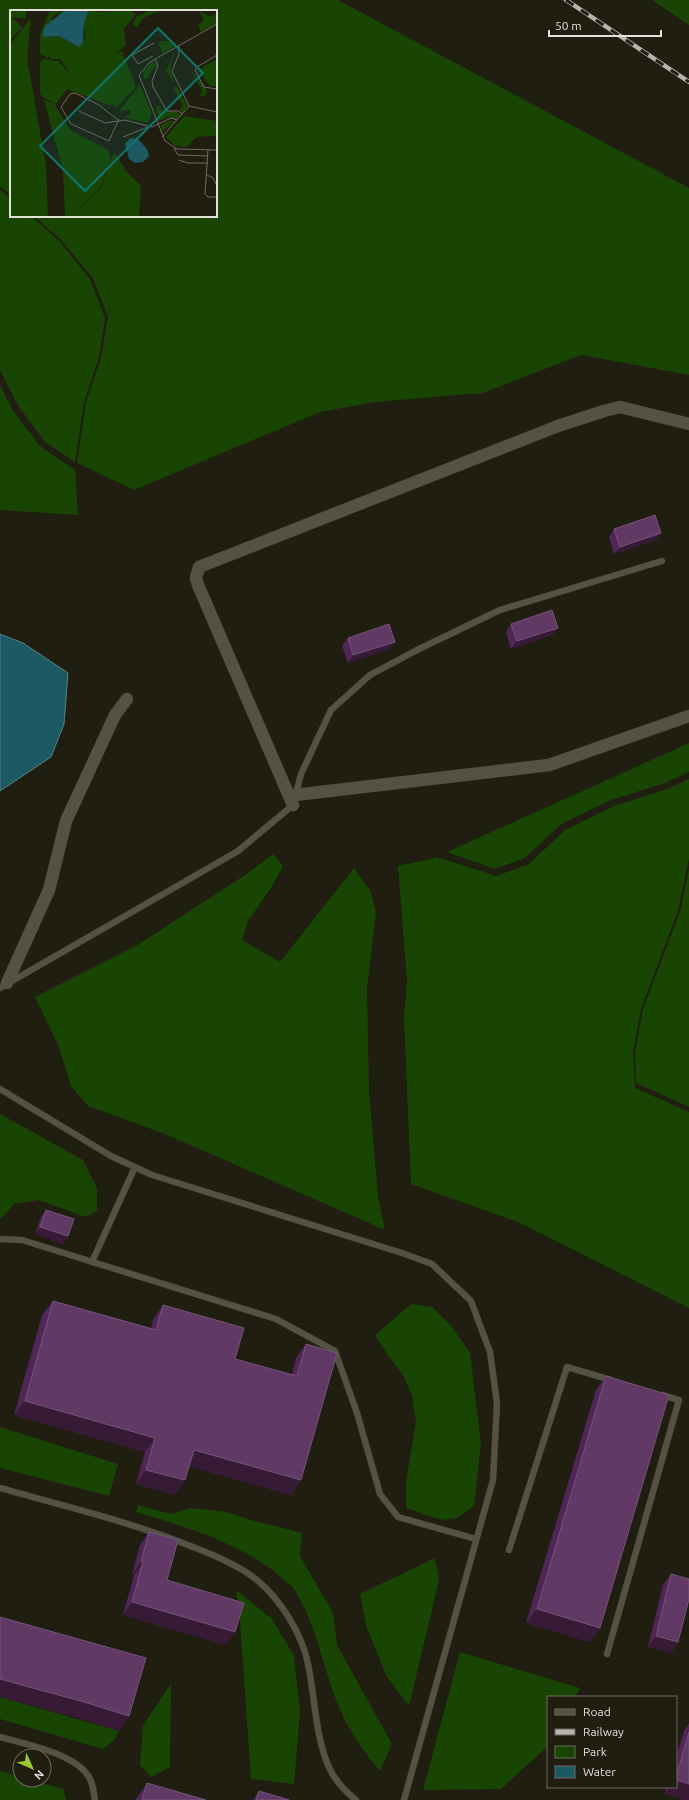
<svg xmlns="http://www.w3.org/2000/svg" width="689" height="1800" font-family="Ubuntu,sans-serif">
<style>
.green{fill:#184503}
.water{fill:#1c5962;stroke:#578285}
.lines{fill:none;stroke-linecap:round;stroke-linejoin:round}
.lane-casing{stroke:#3a3730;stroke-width:7}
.street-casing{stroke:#3a3730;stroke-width:13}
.lane{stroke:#555244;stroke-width:6}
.street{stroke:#555244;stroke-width:12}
.rail-casing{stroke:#b6b3ab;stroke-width:4.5}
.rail{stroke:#201d11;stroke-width:3;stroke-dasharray:9;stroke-linecap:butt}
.wall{fill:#502658}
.shaded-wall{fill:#361a36}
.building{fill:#603a65;stroke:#745477}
.inset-road{fill:none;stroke:#6e6b61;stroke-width:1}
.view{fill:#0f766e;fill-opacity:0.15;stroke:#0f766e;stroke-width:2}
.inset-edge{fill:none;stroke:#e2e0d8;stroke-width:2}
</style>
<rect width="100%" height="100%" fill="#201d11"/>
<!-- green -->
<g class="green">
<path d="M0,0H338L689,188V375L581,355L483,393L375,402L320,412L134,490L77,463L86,402L101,358L108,317L93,278L60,239L34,216H216V11H11V196L0,186Z"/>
<path d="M652,0H689V25Z"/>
<path d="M0,189L11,199V216H31L59,241L90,279L105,318L99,357L84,402L75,462L45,442L19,407L0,370Z"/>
<path d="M0,385L13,411L40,446L75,470L78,515L0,510Z"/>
<path d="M689,743V772L665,783L611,800L561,824L525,858L495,869L447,852Z"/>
<path d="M689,779V859L678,911L641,1009L633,1052L635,1088L689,1112V1308L518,1222L411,1184L404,1018L407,981L398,866L431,859L437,857L496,876L529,864L565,830L614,806L667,789Z"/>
<path d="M273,854L283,866L271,888L248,921L242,940L280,962L354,868L371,892L376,913L367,988L369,1090L378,1196L385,1230L165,1134L88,1106L71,1086L59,1047L35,997L139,944L245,875Z"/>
<path d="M689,869V1107L636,1083L635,1052L643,1009L680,912Z"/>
<path d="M0,1114L83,1160L97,1188V1211L85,1217L39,1200L14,1204L0,1220Z"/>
<path d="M411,1304L432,1307L451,1326L470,1353L481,1443L474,1506L457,1518L441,1520L406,1508V1481L416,1422L412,1396L403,1375L387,1354L375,1335Z"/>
<path d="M0,1427L118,1464L109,1496L0,1468Z"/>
<path d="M138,1505L171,1514L190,1508L227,1512L251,1520L302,1533L300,1556L333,1613L337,1645L392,1744L380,1771C361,1749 345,1725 335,1697C322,1661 315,1622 294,1589C291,1585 285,1581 281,1577C241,1543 186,1527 136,1512Z"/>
<path d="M435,1558L439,1580L409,1706L387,1677L366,1626L360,1594Z"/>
<path d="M236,1590L272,1619L294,1656L300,1712L294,1784L251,1779L239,1607Z"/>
<path d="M460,1652L580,1688L575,1697H548V1746L501,1789L423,1790Z"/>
<path d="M171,1683L170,1767L151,1777L140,1765L143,1726Z"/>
<path d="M0,1697L119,1731L114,1740L103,1749L0,1719Z"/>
<path d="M0,1771L20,1777V1780H31L63,1789L66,1800H0Z"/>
</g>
<!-- water -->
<path class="water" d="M0,634L23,643L68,673L64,724L51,757L0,791Z"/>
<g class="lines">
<!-- lane casing -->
<g class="lane-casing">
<g id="lane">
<path d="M0,988L238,851L293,805L301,774L331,710L370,675L419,649L500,610L662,561"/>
<path d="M0,1089L111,1156L152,1175L402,1253L432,1264L471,1301L490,1352L497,1403L493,1480L404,1800"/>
<path d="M0,1239L22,1240L276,1319L335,1351L357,1413L380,1494L398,1517L476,1539"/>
<path d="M92,1262L135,1167"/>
<path d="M0,1488C65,1506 131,1522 193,1547C214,1555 240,1566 257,1580C281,1600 302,1634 308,1664C315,1697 315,1734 328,1765C333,1778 345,1791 356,1800"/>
<path d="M509,1550L567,1367L611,1380"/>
<path d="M607,1654L679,1400L662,1395"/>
<path d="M0,1737C25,1744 78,1754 90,1779C93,1785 94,1794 95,1800"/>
</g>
</g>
<!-- street casing -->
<g class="street-casing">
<g id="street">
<path d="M295,795L549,765L689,716"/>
<path d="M293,805L198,585L196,578L199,567L558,426L604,411L620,407L689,424"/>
<path d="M7,983L49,890L66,821L115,715L127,699"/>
</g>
</g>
<!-- lane -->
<use href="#lane" class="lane"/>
<!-- street -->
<use href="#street" class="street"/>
<!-- rail casing -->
<g class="rail-casing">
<path id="rail" d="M566,0L689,82"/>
</g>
<!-- rail -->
<use href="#rail" class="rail"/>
</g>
<!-- wall -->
<g class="wall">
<path d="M614,529L656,540L614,554L609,537Z"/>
<path d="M511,624L558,628L552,635L511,649L506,632Z"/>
<path d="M348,638L389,649L348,663L342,646Z"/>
<path d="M46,1210L68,1236L63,1244L35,1234L41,1217Z"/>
<path d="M53,1301L151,1328L153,1320L163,1305L235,1359L292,1375L296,1358L306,1344L301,1480L291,1495L189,1466L175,1495L136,1484L145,1452L14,1415L42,1315Z"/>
<path d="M606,1376L600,1628L590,1642L526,1623L596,1390Z"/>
<path d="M149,1532L167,1580L226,1645L123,1615L134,1575H132L140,1545Z"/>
<path d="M671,1574L678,1642L671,1653L648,1647L663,1585Z"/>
<path d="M689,1723V1800L665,1794L667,1787H676V1757L684,1731Z"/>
<path d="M147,1783L206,1800H136L137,1798Z"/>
<path d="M259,1791L289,1800H253Z"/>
</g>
<!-- shaded-wall -->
<g class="shaded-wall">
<path d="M661,533L656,540L614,554L620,547Z"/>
<path d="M558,628L552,635L511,649L517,641Z"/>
<path d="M395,642L389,649L348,663L353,655Z"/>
<path d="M40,1227L68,1236L63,1244L35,1234Z"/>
<path d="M25,1401L155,1438L145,1452L14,1415Z"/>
<path d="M194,1450L301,1480L291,1495L183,1465Z"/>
<path d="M146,1470L185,1480L175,1495L136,1484Z"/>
<path d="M141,1562H143L134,1575H132Z"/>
<path d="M132,1602L235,1632L226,1645L123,1615Z"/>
<path d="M537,1609L600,1628L590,1642L526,1623Z"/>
<path d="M656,1636L678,1642L671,1653L648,1647Z"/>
<path d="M0,1679L84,1702L129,1716L119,1731L74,1717L0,1697Z"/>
<path d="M676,1780L689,1784V1800H684L665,1794L670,1787H676Z"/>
</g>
<!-- building -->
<g class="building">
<path d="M655,515L661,533L620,547L614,529Z"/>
<path d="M552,610L558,628L517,641L511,624Z"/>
<path d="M389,624L395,642L353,655L348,638Z"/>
<path d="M46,1210L74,1219L68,1236L40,1227Z"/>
<path d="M53,1301L156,1330L163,1305L244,1328L235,1359L297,1376L306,1344L337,1353L301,1480L194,1450L185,1480L146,1470L155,1438L25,1401Z"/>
<path d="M606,1376L669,1395L600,1628L537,1609Z"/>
<path d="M149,1532L178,1540L167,1580L244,1603L235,1632L132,1602L143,1562H141Z"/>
<path d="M671,1574L689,1579V1599L678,1642L656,1636Z"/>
<path d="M0,1617L146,1658L129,1716L84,1702L0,1679Z"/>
<path d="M689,1732V1784L676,1780V1777Z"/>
<path d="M147,1783L206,1800H142Z"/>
<path d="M259,1791L289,1800H256Z"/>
</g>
<!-- overview -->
<g transform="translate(10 10)">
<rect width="207" height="207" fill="#201d11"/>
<path d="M0,0H16V8H0ZM40,0H51L40,9L44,11L51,1L56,0L42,13L35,16L34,27L49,26L69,37L75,28L74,14L78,0L87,2L121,0L126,4L114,19L116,35L104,45L112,41L126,77L106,98L101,93L102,96L57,79L45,95L60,120L98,140L101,149L89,180L77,190L65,207H55L53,160L34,90L44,93L31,86L30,82V53L32,49L48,51L61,65L50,49H41L38,46V49L30,44V25ZM140,0H160L143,3L132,9L127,18L123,14L126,7ZM188,0L200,7L207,3V13L191,22L188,16L194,10ZM21,8L17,48L36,156L38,207H0V34ZM0,9L5,10L12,17L0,31ZM153,31H159L165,36L153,43L148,33ZM166,40L160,58L165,74L156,61ZM207,49V76H200L188,60ZM143,51L147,56L140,63L138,69H134L133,62ZM181,60L197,80L195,87L188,85L193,82ZM130,75L142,103L138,113L113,107L121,104L120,100L109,101ZM166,76L177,95L173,103L170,100L172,94L163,78ZM148,95L153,101L167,102L171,105L167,109L158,107L149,111L146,100ZM174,106L207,111V126L186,127L177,137L165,136L156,127ZM158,111H165L152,122L151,115ZM104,142L116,161L131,176L129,207H65L78,190L90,180Z" fill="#184503"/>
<path d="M56,0L78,1L74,14L73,33L69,37L49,26L34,27L32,25L35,16ZM121,128L128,129L137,139L139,146L133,152L125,153L119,149L115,133Z" fill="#1c5962"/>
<path class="inset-road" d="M207,14L140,52L129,65L155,131L167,139L207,140M169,36V44L162,61L179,96L207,102M207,45L187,57L185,60L194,77L207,79M143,46L128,54L122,45L144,33M145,49L148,56L142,71L143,77L157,101H168L173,104M69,101L95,113L115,110L142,117L161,108L167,110M108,110L89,95L65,83L60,84L51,97L61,114L99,131L109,109M113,127L138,117M152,127L179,96M164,138L168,145L198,146M198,139L195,184L198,187H207M169,150L178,153H198M197,165L203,168L207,176"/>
<path class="view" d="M148,18L193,63L75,181L30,136Z"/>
<rect width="207" height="207" class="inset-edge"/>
</g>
<!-- legend -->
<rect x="547" y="1696" width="130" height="92" fill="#201d11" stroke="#6e6b61"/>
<rect x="555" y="1709" width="20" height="6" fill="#555244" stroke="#6e6b61"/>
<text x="583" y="1716" font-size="12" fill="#e2e0d8">Road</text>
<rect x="555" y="1729" width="20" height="6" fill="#b6b3ab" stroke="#6e6b61"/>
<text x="583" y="1736" font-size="12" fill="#e2e0d8">Railway</text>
<rect x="555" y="1746" width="20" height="12" fill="#184503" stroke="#6e6b61"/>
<text x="583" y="1756" font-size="12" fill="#e2e0d8">Park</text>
<rect x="555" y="1766" width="20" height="12" fill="#1c5962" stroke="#6e6b61"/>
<text x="583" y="1776" font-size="12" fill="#e2e0d8">Water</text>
<!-- north arrow -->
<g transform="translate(32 1768) rotate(135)"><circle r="19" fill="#201d11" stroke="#6e6b61"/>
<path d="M0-3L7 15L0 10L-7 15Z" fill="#99cb35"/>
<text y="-6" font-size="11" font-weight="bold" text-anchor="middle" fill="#e2e0d8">N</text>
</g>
<!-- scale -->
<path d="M549 30v6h112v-6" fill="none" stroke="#e2e0d8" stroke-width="2"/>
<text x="555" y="30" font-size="12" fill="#e2e0d8" stroke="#201d11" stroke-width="3" paint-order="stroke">50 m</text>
</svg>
